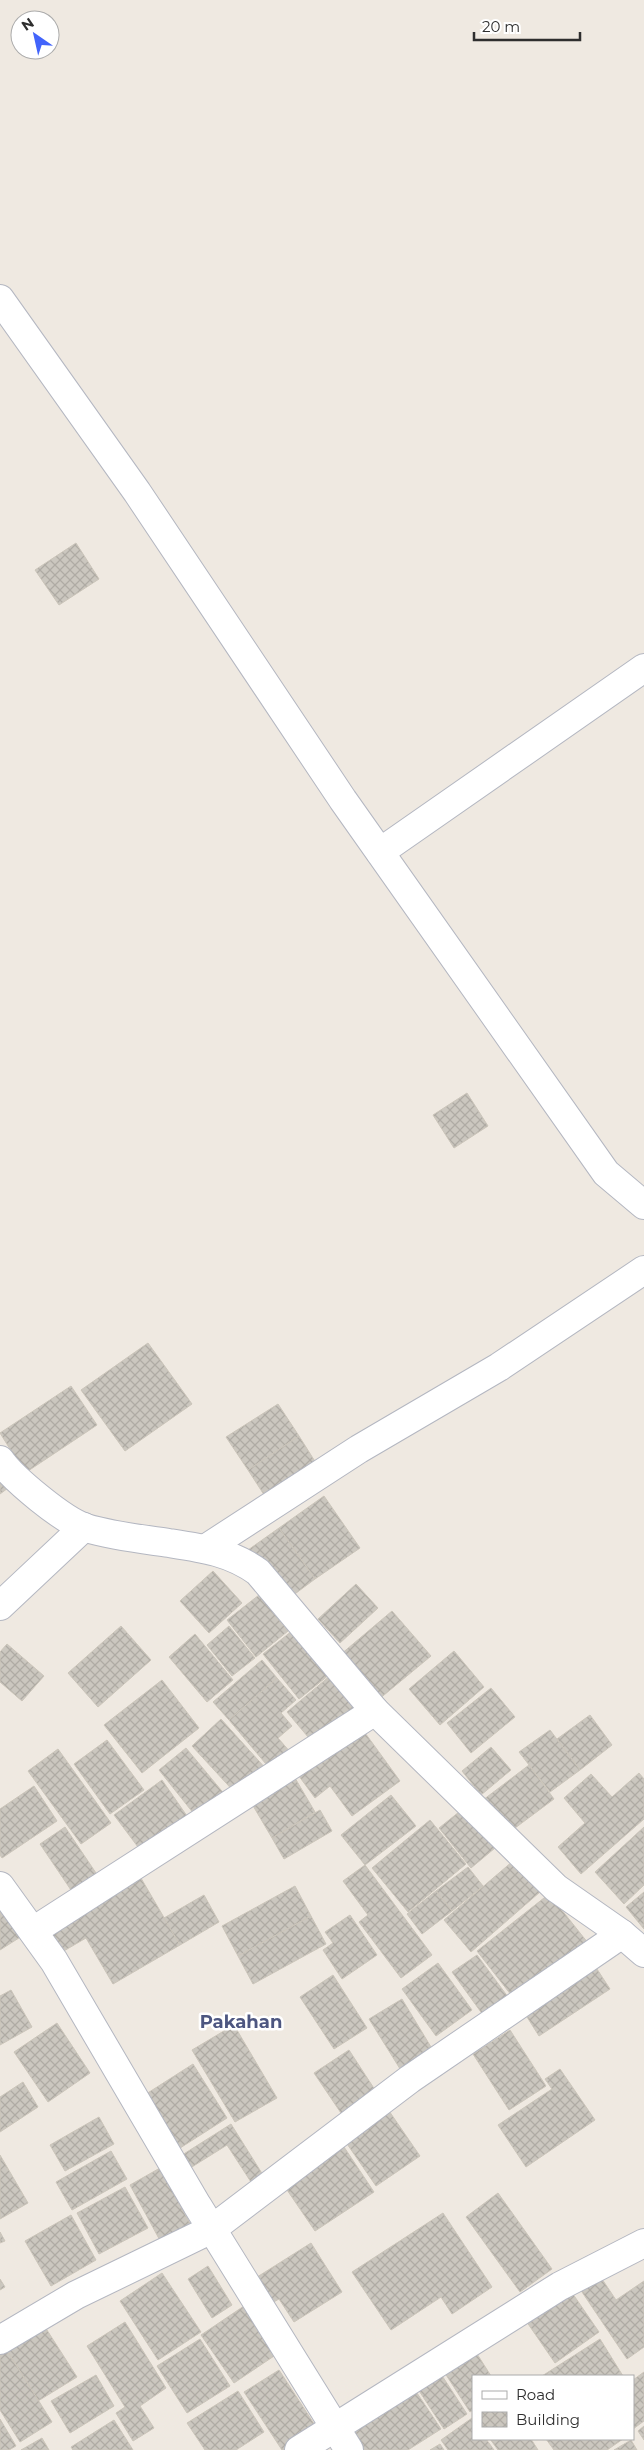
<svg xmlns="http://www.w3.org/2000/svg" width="644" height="2450" font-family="Montserrat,sans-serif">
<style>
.building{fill:url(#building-cross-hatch);stroke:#cbc5ba}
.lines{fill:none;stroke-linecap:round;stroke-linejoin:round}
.minor-casing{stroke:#b4b7c1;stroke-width:30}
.minor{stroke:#fff;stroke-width:28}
.labels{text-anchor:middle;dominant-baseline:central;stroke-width:5;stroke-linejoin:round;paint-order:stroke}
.quarter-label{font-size:18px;font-weight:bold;fill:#4d5680;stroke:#fff}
</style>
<defs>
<pattern id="building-cross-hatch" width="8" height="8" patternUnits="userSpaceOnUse" patternTransform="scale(1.25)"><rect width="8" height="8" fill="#cbc7bf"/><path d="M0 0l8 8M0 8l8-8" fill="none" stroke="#afaba4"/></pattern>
</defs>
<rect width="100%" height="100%" fill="#efe9e1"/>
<!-- building -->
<g class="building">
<path d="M76,543L99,579L59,605L35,570Z"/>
<path d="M467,1093L488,1126L454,1148L433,1115Z"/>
<path d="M148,1343L192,1404L125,1451L81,1390Z"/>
<path d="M71,1386L97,1425L25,1473L0,1433Z"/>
<path d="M278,1404L299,1436L248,1470L226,1437Z"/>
<path d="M299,1436L321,1471L270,1504L248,1470Z"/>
<path d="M0,1477L8,1488L0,1494Z"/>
<path d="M324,1496L360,1548L315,1579L279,1528Z"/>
<path d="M279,1528L315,1579L284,1602L248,1550Z"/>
<path d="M213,1571L242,1603L209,1633L180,1601Z"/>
<path d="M356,1584L378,1608L340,1643L318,1619Z"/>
<path d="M259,1595L288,1631L256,1657L227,1620Z"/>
<path d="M392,1611L431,1656L378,1700L340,1655Z"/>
<path d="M121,1626L151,1660L98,1707L68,1673Z"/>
<path d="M229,1626L255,1658L232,1676L207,1645Z"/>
<path d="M292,1631L329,1675L299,1699L263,1654Z"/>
<path d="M195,1634L233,1680L207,1702L169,1657Z"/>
<path d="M7,1644L44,1676L22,1701L0,1682V1652Z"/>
<path d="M454,1651L484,1687L440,1725L409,1689Z"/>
<path d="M262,1660L277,1678L229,1720L213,1702Z"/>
<path d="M331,1675L359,1707L314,1744L287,1712Z"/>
<path d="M277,1678L296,1700L281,1713L292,1726L278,1738L291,1753L271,1770L229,1720Z"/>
<path d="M162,1680L199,1728L142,1773L104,1725Z"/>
<path d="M491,1688L515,1717L471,1753L447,1723Z"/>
<path d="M590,1715L612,1745L580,1770L557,1739Z"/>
<path d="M221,1719L267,1770L238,1796L192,1746Z"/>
<path d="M360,1726L400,1781L352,1816L330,1786L315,1798L296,1772Z"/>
<path d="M550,1730L580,1770L550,1792L519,1752Z"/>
<path d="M107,1740L144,1790L110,1814L74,1764Z"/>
<path d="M491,1747L511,1770L481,1795L462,1771Z"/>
<path d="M186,1748L226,1796L198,1819L159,1770Z"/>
<path d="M58,1749L111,1823L81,1844L28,1771Z"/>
<path d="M529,1765L554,1799L507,1834L483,1800Z"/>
<path d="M639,1773L644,1779V1819L581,1874L558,1847L585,1823L564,1798L591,1774L612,1797Z"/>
<path d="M295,1778L315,1812L272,1838L252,1804Z"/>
<path d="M162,1780L187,1816L141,1851L114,1815Z"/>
<path d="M34,1786L57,1821L2,1858L0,1855V1809Z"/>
<path d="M391,1795L416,1826L365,1865L341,1835Z"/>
<path d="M464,1808L495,1848L471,1868L439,1828Z"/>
<path d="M320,1810L332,1831L284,1859L272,1838Z"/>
<path d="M430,1820L466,1864L408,1912L372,1868Z"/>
<path d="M65,1827L98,1876L73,1893L40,1844Z"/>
<path d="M644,1827V1885L624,1904L595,1872Z"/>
<path d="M513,1861L540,1892L471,1952L444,1920Z"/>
<path d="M365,1865L432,1955L401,1978L359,1922L368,1915L343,1881Z"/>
<path d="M468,1867L483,1886L452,1911L436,1891Z"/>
<path d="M138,1873L180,1945L113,1984L86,1938L62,1952L47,1926Z"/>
<path d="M295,1886L311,1916L238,1956L222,1926Z"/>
<path d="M436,1891L452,1911L422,1934L407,1914Z"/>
<path d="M644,1892V1929L626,1907Z"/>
<path d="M549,1894L588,1943L515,2000L477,1951Z"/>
<path d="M204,1895L219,1922L180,1945L164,1918Z"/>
<path d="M0,1905L22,1936L0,1950Z"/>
<path d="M350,1915L377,1955L342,1979L323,1950L333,1943L325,1932Z"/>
<path d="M311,1916L326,1944L253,1984L238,1956Z"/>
<path d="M477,1955L511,2001L486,2019L452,1972Z"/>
<path d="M438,1963L472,2010L436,2036L402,1989Z"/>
<path d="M593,1963L610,1989L539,2036L522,2009Z"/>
<path d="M333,1975L367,2028L334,2049L300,1997Z"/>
<path d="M11,1990L32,2027L0,2045V1996Z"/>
<path d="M402,1999L434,2052L402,2072L369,2019Z"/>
<path d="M57,2023L90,2073L48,2102L14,2052Z"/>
<path d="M234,2025L277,2098L235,2122L192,2050Z"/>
<path d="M510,2030L546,2086L509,2110L473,2054Z"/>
<path d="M349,2050L377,2093L343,2116L314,2073Z"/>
<path d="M193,2064L227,2118L177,2150L143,2096Z"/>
<path d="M560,2069L595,2120L526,2167L498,2125L552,2089L545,2079Z"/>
<path d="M23,2082L38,2107L0,2132V2097Z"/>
<path d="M387,2108L420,2156L376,2186L343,2138Z"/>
<path d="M99,2117L114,2144L65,2171L50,2145Z"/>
<path d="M231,2124L263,2175L251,2182L227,2145L187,2170L179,2157Z"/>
<path d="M342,2144L374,2192L315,2231L283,2184Z"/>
<path d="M111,2151L127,2179L72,2210L56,2182Z"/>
<path d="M0,2155L28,2203L0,2219Z"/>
<path d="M160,2168L193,2229L163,2246L130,2185Z"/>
<path d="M125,2187L148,2228L99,2254L77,2213Z"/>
<path d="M498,2193L552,2269L520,2292L466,2217Z"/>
<path d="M443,2213L492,2287L452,2314L441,2297L391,2330L352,2272Z"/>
<path d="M71,2215L96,2260L51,2286L25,2241Z"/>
<path d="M0,2232L5,2241L0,2243Z"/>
<path d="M311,2243L342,2292L294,2322L279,2299L270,2304L254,2279Z"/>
<path d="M208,2266L232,2305L212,2318L188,2279Z"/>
<path d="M162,2273L201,2332L158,2360L120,2301Z"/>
<path d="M600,2276L616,2300L644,2281V2347L627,2359L580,2289Z"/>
<path d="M0,2279L5,2287L0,2290Z"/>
<path d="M566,2284L599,2332L555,2363L522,2315Z"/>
<path d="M247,2304L280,2352L234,2383L201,2335Z"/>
<path d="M125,2322L166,2388L140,2406L154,2428L133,2441L116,2413L125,2407L87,2346Z"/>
<path d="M45,2327L77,2377L38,2401L7,2350Z"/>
<path d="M200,2339L230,2386L187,2413L157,2366Z"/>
<path d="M600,2339L623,2376H542Z"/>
<path d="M4,2346L52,2422L20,2442L0,2410V2349Z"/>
<path d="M472,2346L491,2376H473V2410L470,2412L441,2367Z"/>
<path d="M437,2368L467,2414L444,2429L414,2383Z"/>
<path d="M279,2370L320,2433L292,2450H282L244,2392Z"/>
<path d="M644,2372V2421L633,2429V2380Z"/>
<path d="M96,2375L114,2406L70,2433L51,2401Z"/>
<path d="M413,2387L441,2429L408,2450H361L348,2429Z"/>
<path d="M238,2391L264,2432L236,2450H205L187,2423Z"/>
<path d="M472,2418L473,2439H486L494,2450H448L441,2440Z"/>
<path d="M0,2419L16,2446L9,2450H0Z"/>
<path d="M114,2420L133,2450H73L71,2447Z"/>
<path d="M644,2426V2440L638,2431Z"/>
<path d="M42,2438L49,2450H21Z"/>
<path d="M490,2439H531L538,2450H498Z"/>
<path d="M546,2439H623L607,2450H554Z"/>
<path d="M631,2440L637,2450H614Z"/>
<path d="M440,2444L444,2450H430Z"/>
</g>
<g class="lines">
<!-- minor casing -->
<g class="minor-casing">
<g id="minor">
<path d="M0,299L137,492L343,800L606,1173L644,1205"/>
<path d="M380,852L644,668"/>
<path d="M0,1460C13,1479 64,1521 86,1528C113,1536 141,1539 169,1543C202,1548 231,1552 258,1572L375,1711L556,1888L622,1934L644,1953"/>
<path d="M205,1549L359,1449L499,1367L644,1270"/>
<path d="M0,1606L84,1527"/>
<path d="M0,1886L54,1961L197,2205L349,2450"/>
<path d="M33,1931L375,1711"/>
<path d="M0,2340L76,2295L212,2229L410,2079L622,1934"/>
<path d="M299,2450L560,2286L644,2243"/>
</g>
</g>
<!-- minor -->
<use href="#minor" class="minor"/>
</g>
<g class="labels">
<!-- quarter labels -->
<g class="quarter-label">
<text x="241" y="2022">Pakahan</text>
</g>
</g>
<!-- legend -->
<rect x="472" y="2375" width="162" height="65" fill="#ffffff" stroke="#ababab"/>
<rect x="482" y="2391" width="25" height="8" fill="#ffffff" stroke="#ababab"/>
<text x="516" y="2400" font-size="15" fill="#2e2e2e">Road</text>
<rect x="482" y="2412" width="25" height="15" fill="url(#building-cross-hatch)" stroke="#ababab"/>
<text x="516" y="2425" font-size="15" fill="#2e2e2e">Building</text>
<!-- north arrow -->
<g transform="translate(35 35) rotate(326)"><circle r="24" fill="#ffffff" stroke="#ababab"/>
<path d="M0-4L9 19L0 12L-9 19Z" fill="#4264fb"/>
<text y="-8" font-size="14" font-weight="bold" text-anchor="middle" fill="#2e2e2e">N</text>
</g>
<!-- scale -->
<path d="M474 32v8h106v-8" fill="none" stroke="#2e2e2e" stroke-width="2.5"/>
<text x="482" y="32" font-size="15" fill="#2e2e2e" stroke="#ffffff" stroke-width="4" paint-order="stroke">20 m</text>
</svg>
